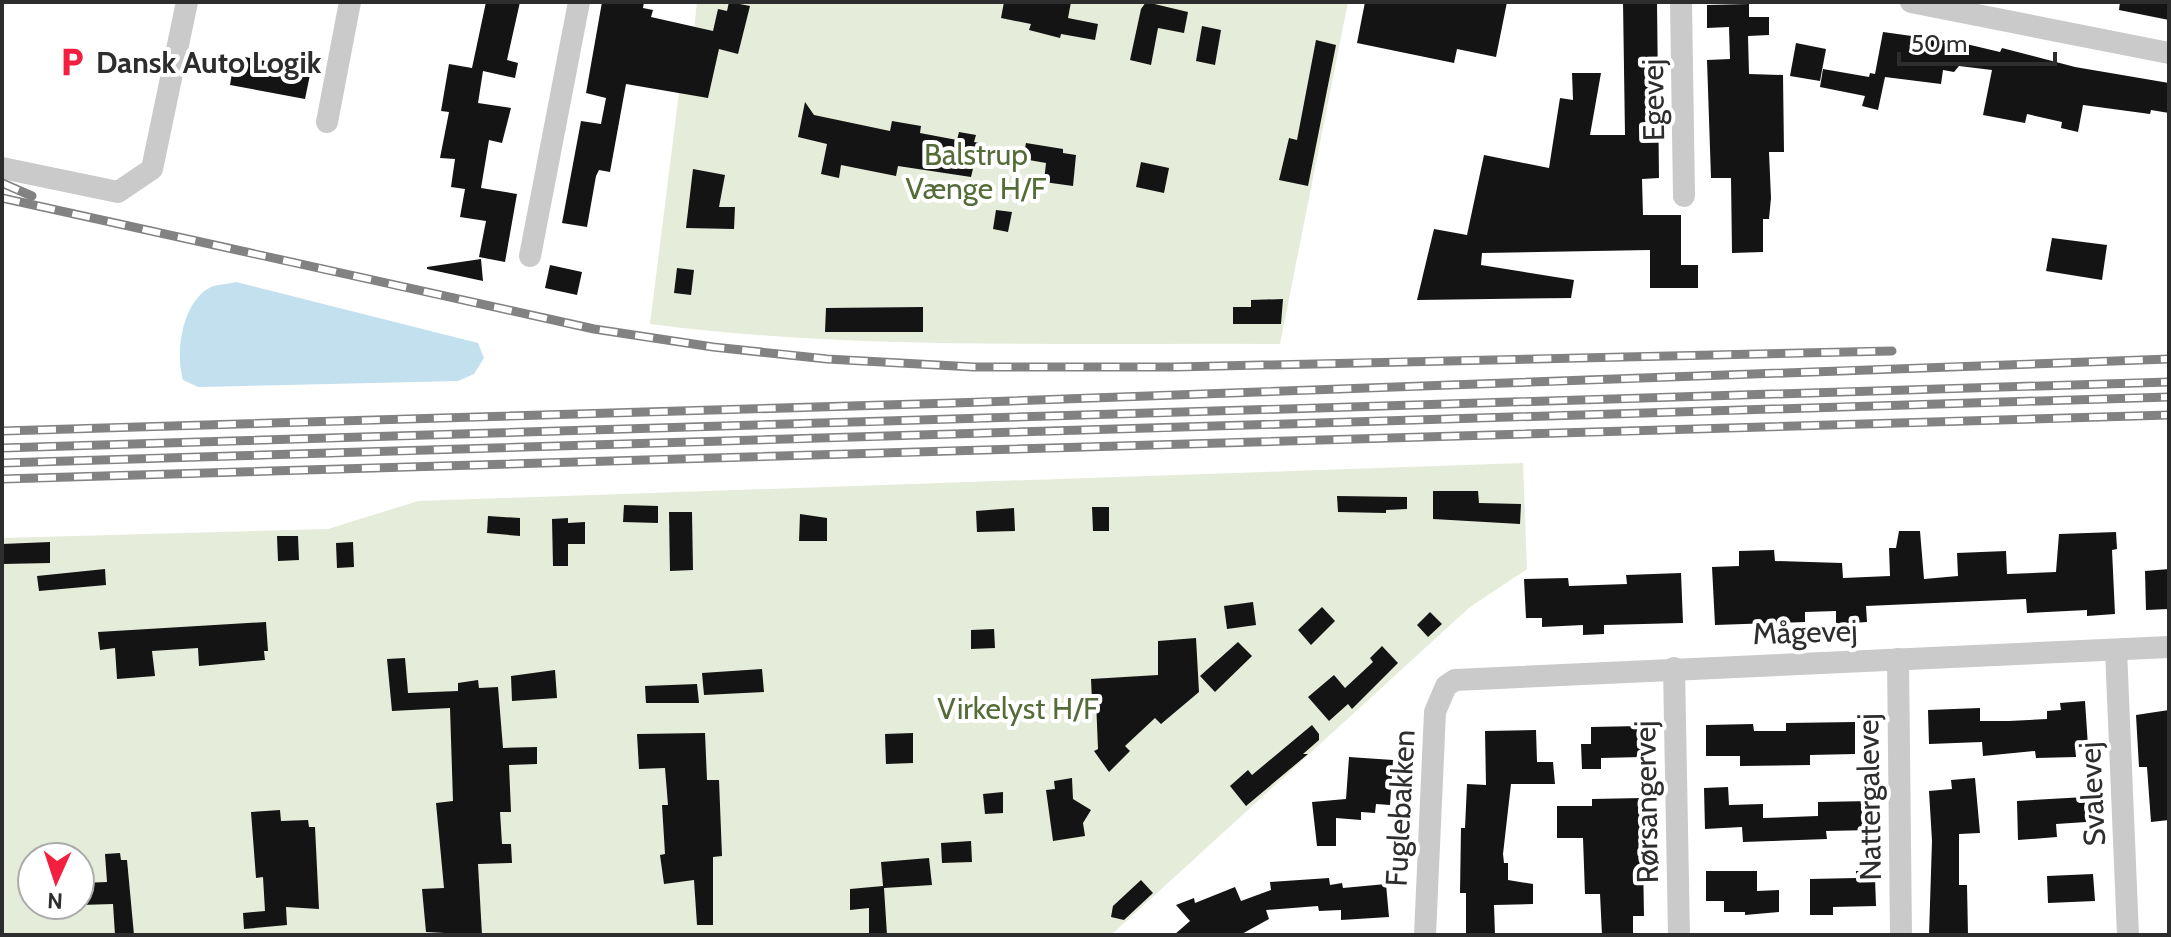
<svg xmlns="http://www.w3.org/2000/svg" width="2171" height="937" font-family="Cabin,sans-serif">
<style>
.green{fill:#e5ecd9;fill-rule:evenodd}
.water{fill:#c3e0ee}
.building{fill:#141414}
.lines{fill:none;stroke-linecap:round;stroke-linejoin:round}
.street{stroke:#cacaca;stroke-width:22}
.rail-casing{stroke:#828282;stroke-width:9}
.rail{stroke:#fff;stroke-width:6;stroke-dasharray:18;stroke-linecap:butt}
.labels{text-anchor:middle;dominant-baseline:central;stroke-width:8;stroke-linejoin:round;paint-order:stroke}
.poi-label{font-size:30px;font-weight:bold;fill:#2d2d2d;stroke:#fff;text-anchor:start}
.street-label{font-size:30px;fill:#2d2d2d;stroke:#fff}
.park-label{font-size:30px;fill:#546c37;stroke:#fff}
</style>
<rect width="100%" height="100%" fill="#fff"/>
<!-- green -->
<g class="green">
<path d="M697,2H1348L1280,344C1071,342 858,351 650,324L682,69L692,48Z"/>
<path d="M1523,463L1527,569L1470,607L1111,935H2V538L328,529L418,501ZM32,857H80V905H32Z"/>
</g>
<!-- water -->
<path class="water" d="M236,282L478,343L484,358L474,374L458,381L198,387L183,380C175,353 182,301 211,287C218,284 229,284 236,282Z"/>
<!-- building -->
<g class="building">
<path d="M486,2H520L507,60L518,63L515,78L483,71L478,103L511,108L502,143L489,140L481,188L517,194L505,262L479,257L486,221L460,217L465,189L451,187L455,159L440,158L449,112L441,111L449,64L472,68Z"/>
<path d="M602,2H644L643,8L653,10L651,17L713,31L718,9L727,11L729,2L750,6L738,54L719,49L708,98L626,84L610,172L599,170L596,176L587,227L562,223L581,121L601,124L606,98L586,93Z"/>
<path d="M1004,2H1071L1068,18L1098,24L1095,40L1061,34L1060,38L1029,30L1031,24L1001,18Z"/>
<path d="M1146,2L1188,12L1184,33L1158,28L1151,65L1130,60L1141,9Z"/>
<path d="M1365,2H1507L1496,57L1457,49L1454,63L1357,43Z"/>
<path d="M1623,2H1657L1659,178L1642,179L1643,215H1681V265H1698V288H1650V250L1482,253L1481,265L1574,280L1571,298L1417,300L1434,229L1467,235L1484,155L1549,168L1560,98L1573,100L1572,73H1601L1590,135H1625Z"/>
<path d="M2120,2H2169V20L2119,10Z"/>
<path d="M1749,4V17H1769V35L1748,36L1749,74L1783,75L1784,152H1769L1771,198L1769,219H1763V252L1732,253L1731,178H1711L1707,60L1730,59L1729,27L1707,28V5Z"/>
<path d="M1202,26L1221,30L1215,65L1196,61Z"/>
<path d="M1883,32L1962,43L2000,52L2002,48L2075,67L2169,83V113L2151,110L2150,114L2083,105L2078,132L2061,128L2062,122L2027,114L2025,123L1983,115L1992,70L1959,66L1954,72L1943,70L1941,84L1885,77L1878,110L1862,106L1865,96L1820,87L1823,69L1869,77L1870,73L1875,74Z"/>
<path d="M1316,40L1336,45L1308,186L1279,180L1289,138L1297,140Z"/>
<path d="M1796,43L1826,49L1820,81L1790,76Z"/>
<path d="M235,55L311,70L305,99L230,85Z"/>
<path d="M805,102L814,115L890,131L892,121L921,126L920,133L957,140L959,132L976,135L974,142L979,143L971,177L898,166L896,176L841,165L839,178L821,174L827,144L798,137Z"/>
<path d="M1026,143L1063,149V153L1076,155L1073,186L1044,182L1046,163L1023,159Z"/>
<path d="M1141,162L1169,168L1164,193L1136,187Z"/>
<path d="M693,169L725,175L719,207H735L734,229L686,228Z"/>
<path d="M996,210L1012,212L1008,232L993,229Z"/>
<path d="M2052,238L2107,245L2102,280L2046,271Z"/>
<path d="M481,259L483,281L427,269V267Z"/>
<path d="M550,265L582,272L577,295L545,288Z"/>
<path d="M677,268L694,270L691,295L674,293Z"/>
<path d="M1283,299L1281,324H1233V307H1251V300Z"/>
<path d="M923,307V332H825L826,308Z"/>
<path d="M1433,491H1478L1479,503L1521,504L1520,524L1433,519Z"/>
<path d="M1337,496L1407,497V509L1386,510V513L1338,512Z"/>
<path d="M624,505L658,506V523L623,522Z"/>
<path d="M1092,507H1109V531H1093Z"/>
<path d="M1014,508L1015,531L977,532L976,511Z"/>
<path d="M669,512H692L693,570L670,571Z"/>
<path d="M800,514L827,518V541H799Z"/>
<path d="M488,516L520,518V536L487,533Z"/>
<path d="M568,518V523L585,522V544H568V566H553L552,519Z"/>
<path d="M1899,531H1920L1924,579L1958,576L1957,553L2006,551L2007,574L2056,572L2059,534L2116,532L2117,549L2112,550L2115,614L2087,616V610L2027,613L2026,599L1866,606L1867,622L1836,624V611L1805,612V622L1715,625L1712,567L1739,566V551L1774,550L1775,561L1842,563L1843,578L1890,576L1889,548H1896Z"/>
<path d="M277,536H298L299,560L278,561Z"/>
<path d="M50,542V563L3,564L2,544Z"/>
<path d="M353,542L354,567L337,568L336,543Z"/>
<path d="M105,569L106,585L39,591L37,576Z"/>
<path d="M2169,569V609L2146,610L2145,571Z"/>
<path d="M1681,573L1683,623L1604,625V634L1583,635V625L1542,627V618H1526L1524,579L1568,578L1569,586L1627,584L1626,575Z"/>
<path d="M1253,602L1256,625L1227,629L1224,606Z"/>
<path d="M1322,607L1335,621L1311,645L1298,630Z"/>
<path d="M1430,612L1442,624L1428,637L1417,625Z"/>
<path d="M266,622L268,651H264L265,660L199,666L198,648L152,651L155,676L117,679L115,648L100,650L98,632Z"/>
<path d="M994,629L995,648L971,649V630Z"/>
<path d="M1196,638L1199,692L1161,724L1155,718L1125,746L1130,751L1109,772L1094,751L1098,749L1096,700L1092,701L1091,679L1158,675V641Z"/>
<path d="M1238,642L1252,656L1215,692L1200,676Z"/>
<path d="M1382,646L1398,663L1352,709L1348,704L1329,721L1308,697L1334,675L1345,688L1373,662L1370,658Z"/>
<path d="M405,658L408,693L458,691V683L478,680L479,688L498,687L503,748L537,747V764L509,765L511,812H500L502,844H511L512,863L478,864L482,935L426,932L422,889L444,888L436,803L453,801L450,708L392,711L387,659Z"/>
<path d="M762,669L764,692L704,695L702,673Z"/>
<path d="M555,670L557,698L512,701L511,676Z"/>
<path d="M697,684L699,703H646L645,686Z"/>
<path d="M2085,701L2088,746H2075L2076,757L2036,758L2035,751L1983,756L1982,742L1929,744L1928,710L1980,708V721H2009L2047,719V711L2061,710L2060,703Z"/>
<path d="M2169,710V820L2151,822L2147,767H2139L2136,715Z"/>
<path d="M1855,722V754L1810,755V765L1740,766V756H1706V725L1753,724L1754,731H1786V723Z"/>
<path d="M1312,725L1319,734V740L1303,754H1308L1246,806L1230,786L1248,770L1252,775Z"/>
<path d="M1641,726L1642,757L1601,758V769H1582L1581,744H1591V727Z"/>
<path d="M1536,730L1537,762H1553L1555,784H1511L1503,854L1504,863H1508V880L1533,884V904L1494,905L1495,935H1466V893H1460L1461,828H1465L1467,784L1486,785L1485,731Z"/>
<path d="M705,733L707,780H719L722,856L713,857V925H697L694,880L664,884L660,855L665,854L662,805H668L665,768L639,769L637,734Z"/>
<path d="M913,733V763L886,764L885,734Z"/>
<path d="M1349,757L1393,760L1390,805L1376,804L1375,813L1361,812V820L1336,818V846H1317L1312,802L1346,799Z"/>
<path d="M1072,778L1073,799L1091,810L1083,823L1085,836L1053,841L1046,790L1055,789L1054,781Z"/>
<path d="M1975,778L1980,833L1959,834V885H1967L1968,935H1929L1932,841L1929,791L1952,789L1951,780Z"/>
<path d="M1728,787L1729,805L1763,804V818L1818,816V802L1871,801L1872,830L1826,831L1827,839L1743,842L1742,827L1705,829L1704,788Z"/>
<path d="M1003,792V813L985,814L983,794Z"/>
<path d="M2085,797L2086,822L2056,824L2057,837L2018,840L2017,801Z"/>
<path d="M1642,798L1644,916H1633V935H1602L1600,894H1585L1583,838H1557V806H1592V799Z"/>
<path d="M280,810L281,821L308,820L309,827H315L319,909L286,907L287,925L244,929L243,913L265,911L263,877L256,878L251,812Z"/>
<path d="M971,841L972,862L942,863L941,843Z"/>
<path d="M120,853L121,860H127L134,935H115L113,904L80,905V883L107,882L105,854Z"/>
<path d="M929,858L932,885L884,888L887,935H869V908L850,910V889L883,886L881,862Z"/>
<path d="M1706,871H1757V891L1779,890V912L1745,915V912H1724V901H1706Z"/>
<path d="M1856,871H1871V878H1875L1876,906L1833,907V915H1810V879L1856,878Z"/>
<path d="M2093,874L2095,901L2048,903L2047,876Z"/>
<path d="M1329,878L1330,885L1342,883L1343,888L1386,884L1389,917L1341,920V910L1319,911L1318,906L1266,910L1269,919L1240,935H1174L1190,921L1176,905L1194,898L1195,903L1235,887L1241,901L1271,890L1270,882Z"/>
<path d="M1141,880L1153,893L1124,920L1111,917L1113,906Z"/>
</g>
<g class="lines">
<!-- street -->
<g class="street">
<path d="M1681,2L1684,196"/>
<path d="M1911,2L2169,53"/>
<path d="M327,122L350,2"/>
<path d="M2,168L118,192L152,169L187,2"/>
<path d="M530,256L579,2"/>
<path d="M2116,650L2128,935"/>
<path d="M1898,659L1901,935"/>
<path d="M1674,668L1679,935"/>
<path d="M1425,935L1435,712L1446,686L1455,680L2169,647"/>
</g>
<!-- rail casing -->
<g class="rail-casing">
<g id="rail">
<path d="M2,183L32,196"/>
<path d="M2,198L594,329L713,347L827,359L974,367H1175L1892,351"/>
<path d="M2,431L953,403L2169,359"/>
<path d="M2,448L2169,382"/>
<path d="M2,463L2169,397"/>
<path d="M2,479L2169,415"/>
</g>
</g>
<!-- rail -->
<use href="#rail" class="rail"/>
</g>
<!-- icons -->
<defs>
<g id="parking-bare" transform="scale(2.4)"><path d="M-3.5-5.5H1a3.5 3.5 0 0 1 0 7H-1V5.5H-3.5ZM-1-3.4V-.6H.8a1.4 1.4 0 0 0 0-2.8Z" fill="#f31f3f" stroke="#fff" stroke-width="2.5" paint-order="stroke"/></g>
</defs>
<g fill-rule="evenodd">
<use href="#parking-bare" x="72" y="62"/>
</g>
<g class="labels">
<!-- poi labels -->
<g class="poi-label">
<text x="96" y="62">Dansk Auto Logik</text>
</g>
<!-- street labels -->
<g class="street-label">
<text transform="translate(1653 100) rotate(-91)">Egevej</text>
<text transform="translate(1805 632) rotate(-2)">Mågevej</text>
<text transform="translate(2092 794) rotate(-93)">Svalevej</text>
<text transform="translate(1869 797) rotate(-91)">Nattergalevej</text>
<text transform="translate(1646 802) rotate(-91)">Rørsangervej</text>
<text transform="translate(1400 808) rotate(-87)">Fuglebakken</text>
</g>
<!-- park labels -->
<g class="park-label">
<text x="976" y="154">Balstrup<tspan x="976" dy="34">Vænge H/F</tspan></text>
<text x="1018" y="708">Virkelyst H/F</text>
</g>
</g>
<!-- border -->
<rect width="2171" height="937" fill="none" stroke="#2d2d2d" stroke-width="8"/>
<!-- north arrow -->
<g transform="translate(56 881) rotate(183)"><circle r="38" fill="#ffffff" stroke="#ababab" stroke-width="2"/>
<path d="M0-6L14 30L0 20L-14 30Z" fill="#f31f3f"/>
<text y="-12" font-size="22" font-weight="bold" text-anchor="middle" fill="#2d2d2d">N</text>
</g>
<!-- scale -->
<path d="M1899 52v12h156v-12" fill="none" stroke="#2d2d2d" stroke-width="4"/>
<text x="1911" y="52" font-size="24" fill="#2d2d2d" stroke="#ffffff" stroke-width="6" paint-order="stroke">50 m</text>
</svg>
